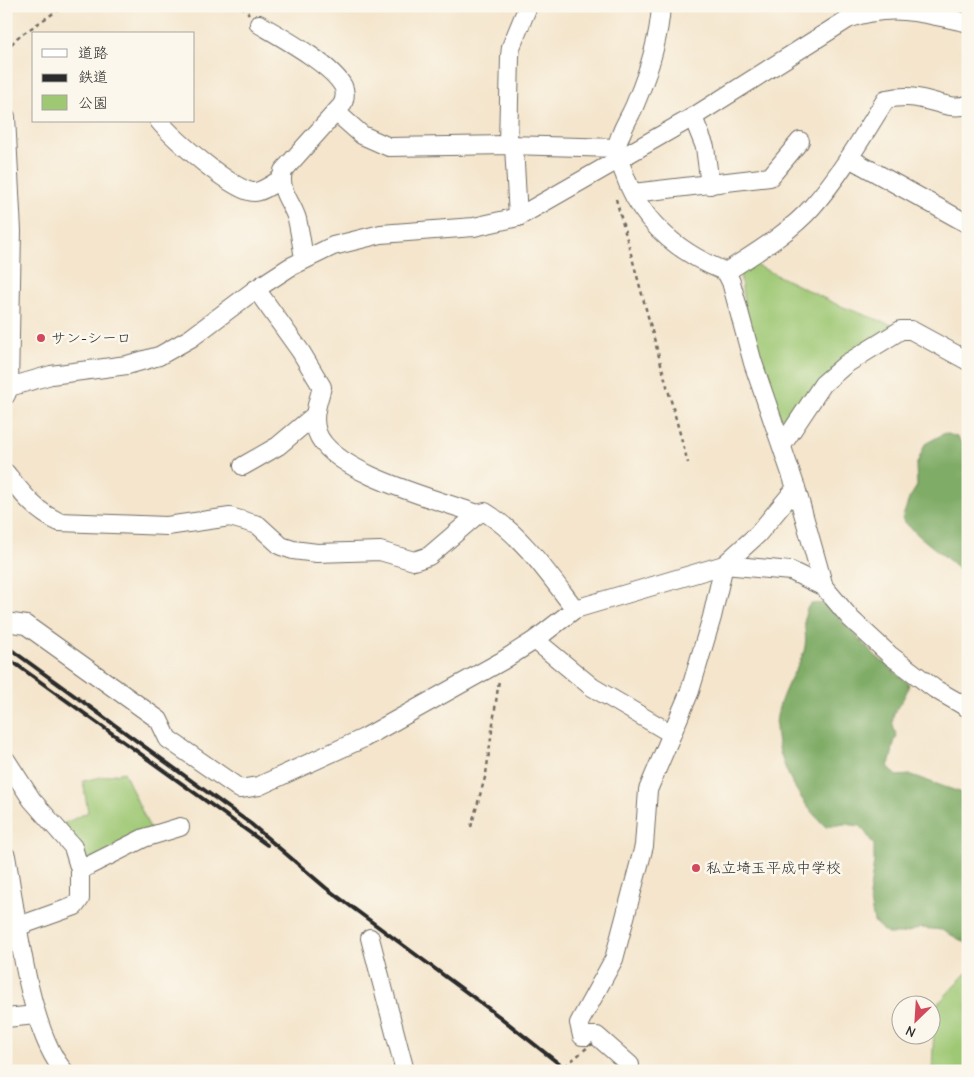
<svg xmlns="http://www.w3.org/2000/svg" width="974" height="1077" font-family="'Comic Neue','Klee One',sans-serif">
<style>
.green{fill:#9fc874;stroke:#657a50}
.forest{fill:#7fac66;stroke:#556c48}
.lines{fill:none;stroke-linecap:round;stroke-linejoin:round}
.minor-casing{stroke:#716c63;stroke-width:20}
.path{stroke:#716c63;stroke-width:2.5;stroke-dasharray:4 4;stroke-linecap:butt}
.minor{stroke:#fff;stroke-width:18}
.rail{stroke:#2b2b2b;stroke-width:4}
.path-bridge{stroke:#716c63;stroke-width:2.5;stroke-dasharray:4 4;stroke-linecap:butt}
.poi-dot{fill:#d1495b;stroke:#fbf7ec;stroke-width:2}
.labels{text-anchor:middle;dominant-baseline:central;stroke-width:5;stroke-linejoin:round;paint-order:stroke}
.poi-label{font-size:15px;fill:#2b2b2b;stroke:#fbf7ec;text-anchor:start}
</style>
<rect width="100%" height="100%" fill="#fbf7ec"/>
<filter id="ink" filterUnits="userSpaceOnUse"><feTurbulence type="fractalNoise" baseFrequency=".02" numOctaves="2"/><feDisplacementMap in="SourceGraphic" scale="10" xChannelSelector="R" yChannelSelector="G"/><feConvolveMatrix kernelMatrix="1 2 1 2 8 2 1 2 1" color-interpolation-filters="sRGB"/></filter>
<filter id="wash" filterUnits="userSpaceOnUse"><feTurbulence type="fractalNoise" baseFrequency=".0096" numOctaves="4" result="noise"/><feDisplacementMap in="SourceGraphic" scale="20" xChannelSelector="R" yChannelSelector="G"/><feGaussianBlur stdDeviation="1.12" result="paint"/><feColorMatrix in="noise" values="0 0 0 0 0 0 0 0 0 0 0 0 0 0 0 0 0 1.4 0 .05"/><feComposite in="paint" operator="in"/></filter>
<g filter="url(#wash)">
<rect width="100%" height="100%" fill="#f4e5cc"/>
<!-- green -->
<g class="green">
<path d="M756,265L838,305L892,325L789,426L781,428L746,319L740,273L747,267Z"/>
<path d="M124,772L151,831L82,863L61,825L88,812L83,781Z"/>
<path d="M966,973H968V1071H932L935,1007Z"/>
</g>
<!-- forest -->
<g class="forest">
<path d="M945,433L957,437L968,450V578C948,556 922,542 902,519L909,499L917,486L916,466L925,444Z"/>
<path d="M824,603L876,656L909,684C904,708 884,710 897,736C891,747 894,754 888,766L897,776L911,775L968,795V944L942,930L921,928L901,934H887L874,922L869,896L874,862V845L861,826L844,824L826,827C800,803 777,763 776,726C776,716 780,702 784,693C789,679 799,666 804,651C809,633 799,619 810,604Z"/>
</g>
</g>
<g filter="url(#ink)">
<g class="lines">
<!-- minor casing -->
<g class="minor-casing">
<g id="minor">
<path d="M661,6C659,39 649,71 636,102C631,116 619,132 617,147C616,155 621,165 624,173C641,223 679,253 726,272L731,282L753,363L796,488L824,587L851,619L891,656L935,689L968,708"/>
<path d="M259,24C281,37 331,64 343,86C346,93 345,99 342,105L283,171C278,191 292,202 297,219C300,232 302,246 304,259"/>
<path d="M336,112L362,135L389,147L508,145L617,148"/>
<path d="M6,117L12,231L9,387L6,395"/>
<path d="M693,117L705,147L710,185"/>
<path d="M159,121C173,138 234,192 254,192C262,192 274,183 281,179"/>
<path d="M508,145L510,56L511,47L528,6"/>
<path d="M514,146L518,217"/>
<path d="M849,158L968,224"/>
<path d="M633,193L770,177L800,141"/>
<path d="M726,272C755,253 789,233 812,207C841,174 863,136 886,99C897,97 906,96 917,98C936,101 949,110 968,105"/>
<path d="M256,289L301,352L322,387C318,402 312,416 317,432C331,473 439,500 478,514"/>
<path d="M6,388L51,375L127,365L159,356L191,338L256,289L290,267L333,246L381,234L474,227L518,217L693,117L848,19C890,3 925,13 968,23"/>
<path d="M783,444L823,384L846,364L901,330H911L968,361"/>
<path d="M243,466L278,446L315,415"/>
<path d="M6,473C22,493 35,511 59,522L167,526L230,517L258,525L281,546L293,550L317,553L380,551L414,561L429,556L478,514L485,512C522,535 549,575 575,609"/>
<path d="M6,622L26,625L159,720L168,739L240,789L259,786L364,738L502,661L535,640L575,609L724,565L791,571L824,587"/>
<path d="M535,640L592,687L672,734"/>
<path d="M6,760L32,800L73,847L80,870V899L75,906L19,926"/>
<path d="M6,856C16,911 28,1031 64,1071"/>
<path d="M80,870L144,838L180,827"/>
<path d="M370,938L405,1071"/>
<path d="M6,1018L36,1015"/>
<path d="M630,1065L597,1036H582L579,1023L614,959L644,846L648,790L690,691L712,617L724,565L758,534L796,488"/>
</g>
</g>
<!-- path -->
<g class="path">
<path d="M242,6L249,14"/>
<path d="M6,50L18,37L64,6"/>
<path d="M616,199L688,463"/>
<path d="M471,827L486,774L499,680"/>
</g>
<!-- minor -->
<use href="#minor" class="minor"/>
<!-- rail -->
<g class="rail">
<path d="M6,646L251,824L326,888L500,1017L568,1071"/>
<path d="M6,657L267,845"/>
</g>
<!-- path-bridge -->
<path class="path-bridge" d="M559,1071L594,1042"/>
</g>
</g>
<!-- markers -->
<g class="poi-dot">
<circle cx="41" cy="338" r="5"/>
<circle cx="696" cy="868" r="5"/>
</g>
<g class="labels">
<!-- poi labels -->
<g class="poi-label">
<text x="51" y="338">サン-シーロ</text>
<text x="706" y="868">私立埼玉平成中学校</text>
</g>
</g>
<!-- margin -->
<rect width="974" height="1077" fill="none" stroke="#fbf7ec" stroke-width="25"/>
<!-- legend -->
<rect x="32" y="32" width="162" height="90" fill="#fbf7ec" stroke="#a8a59f"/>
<rect x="42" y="49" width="25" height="8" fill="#ffffff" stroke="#a8a59f"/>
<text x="78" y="58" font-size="15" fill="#2b2b2b">道路</text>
<rect x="42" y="74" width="25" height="8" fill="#2b2b2b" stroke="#a8a59f"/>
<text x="78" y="82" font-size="15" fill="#2b2b2b">鉄道</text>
<rect x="42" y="95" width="25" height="15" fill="#9fc874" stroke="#a8a59f"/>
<text x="78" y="108" font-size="15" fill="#2b2b2b">公園</text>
<!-- north arrow -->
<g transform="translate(916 1020) rotate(205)"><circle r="24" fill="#fbf7ec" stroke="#a8a59f"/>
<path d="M0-4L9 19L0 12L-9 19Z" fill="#d1495b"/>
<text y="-8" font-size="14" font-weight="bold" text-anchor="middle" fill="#2b2b2b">N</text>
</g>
</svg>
